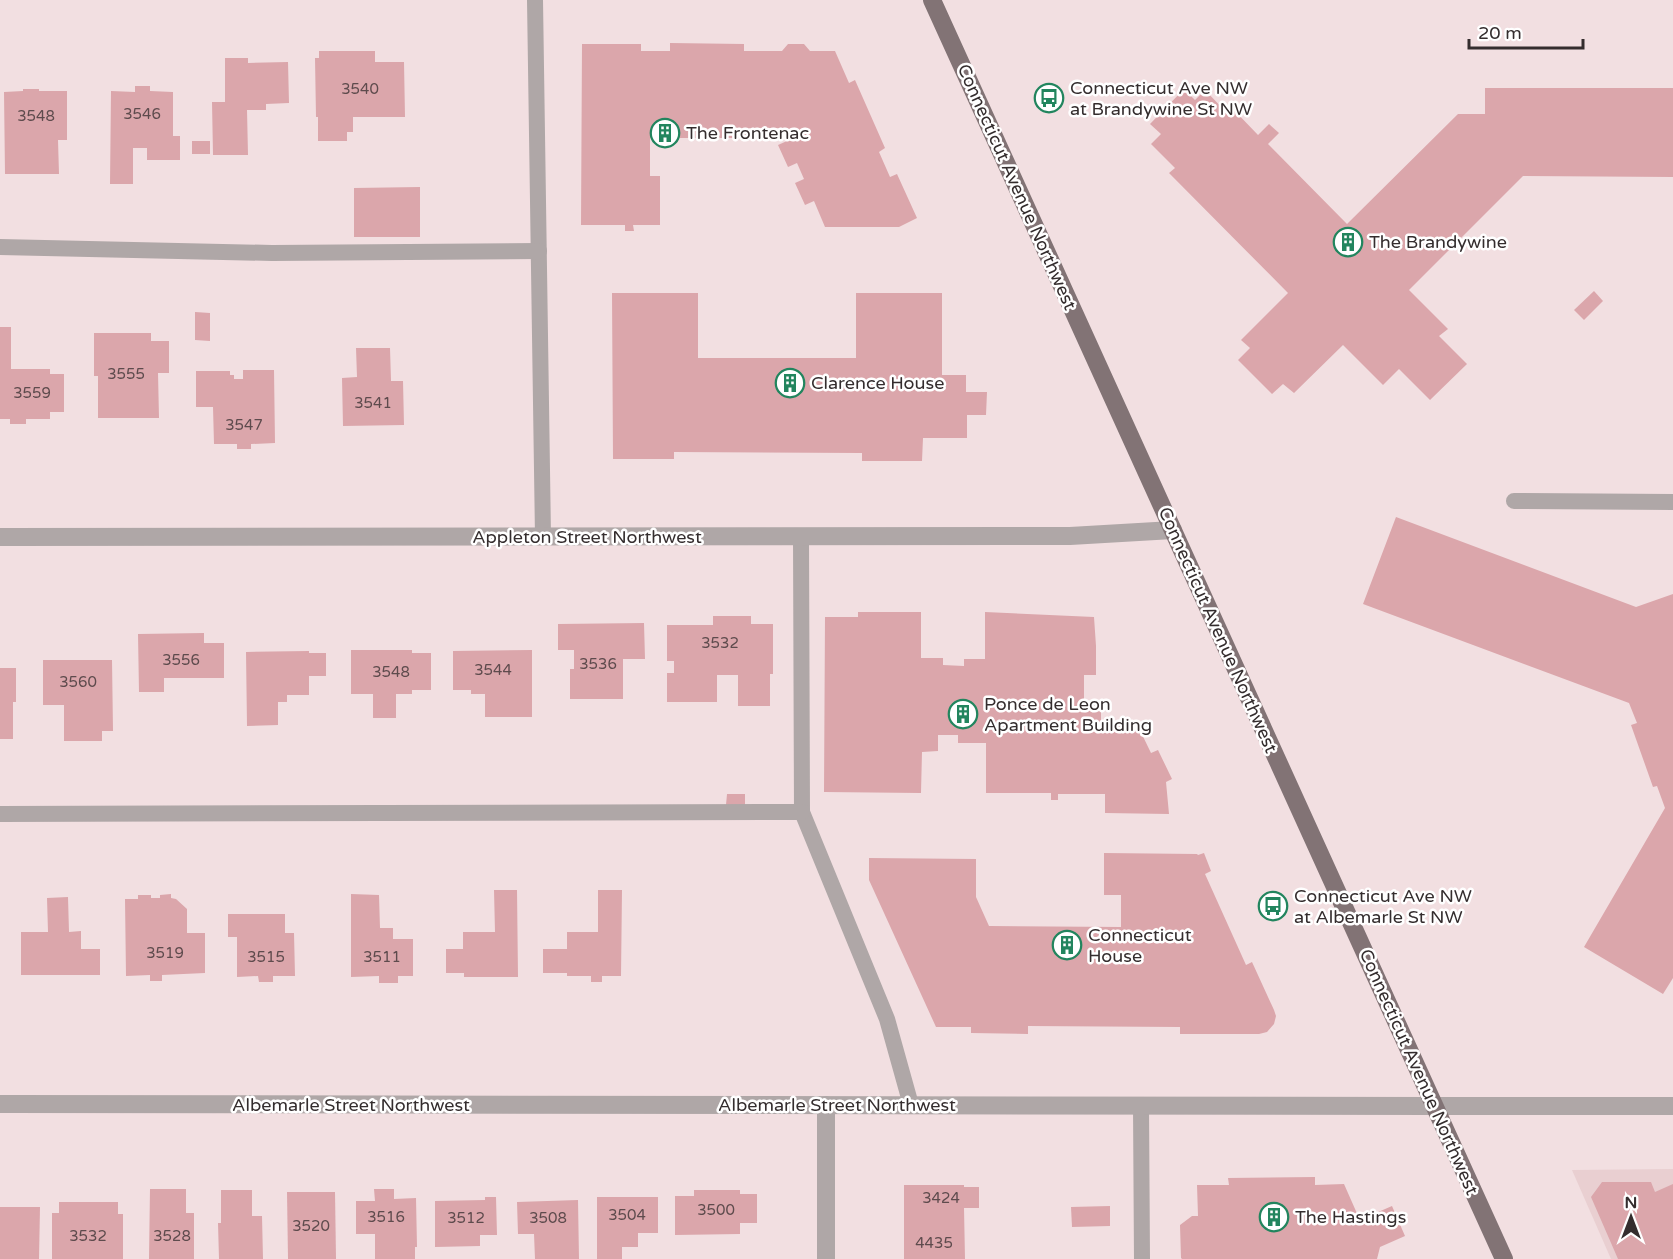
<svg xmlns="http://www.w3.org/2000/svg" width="1673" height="1259" font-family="'Varela Round',sans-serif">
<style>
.built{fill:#e9cfd1}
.building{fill:#dba6ab}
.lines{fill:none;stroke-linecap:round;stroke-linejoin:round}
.service{stroke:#afa7a7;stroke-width:16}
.minor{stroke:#afa7a7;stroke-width:18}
.tertiary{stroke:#afa7a7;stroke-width:18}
.primary{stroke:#827375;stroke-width:18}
.labels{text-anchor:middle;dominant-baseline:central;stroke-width:5;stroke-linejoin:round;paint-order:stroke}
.number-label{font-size:15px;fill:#5e4b4d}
.poi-label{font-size:18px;fill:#342d2e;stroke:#fff;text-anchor:start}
.street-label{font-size:18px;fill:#342d2e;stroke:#fff}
</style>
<rect width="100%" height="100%" fill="#f2dfe1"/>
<!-- built -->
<path class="built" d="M1673,1169V1259H1611L1572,1170Z"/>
<!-- building -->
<g class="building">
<path d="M670,43L744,44V51H782L788,44H804L810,51H835L849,83L855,80L885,148L879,152L890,177L897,174L917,218L899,227H825L814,201L805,205L795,183L804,179L797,163L788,167L778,145L787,141L781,128H749V138H650V176H660V225H633L634,231H625V225H581L582,44H641V51H670Z"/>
<path d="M319,51H375V62H404L405,117H353V132H347V141H318V117H316L315,58H319Z"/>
<path d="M225,58H248V63L288,62L289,103L266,104V110H247L248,155H213L212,102H225Z"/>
<path d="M135,86H150V91L173,92V136H180V160H147V148H133V184H110L111,91L135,92Z"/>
<path d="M1485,88H1673V177L1523,176L1409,290L1448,329L1439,336L1467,364L1430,400L1399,369L1383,385L1343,345L1294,393L1283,384L1272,394L1238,360L1250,348L1241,340L1288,293L1169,173L1175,168L1151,144L1161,134L1150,124L1184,89L1195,100L1205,90L1228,114L1233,109L1258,135L1269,124L1279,133L1268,144L1347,224L1458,114H1485Z"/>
<path d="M23,89H39V91H67V140H58L59,174H5L4,92L23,91Z"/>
<rect x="192" y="141" width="18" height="13"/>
<path d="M420,187V237H354V188Z"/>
<path d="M1594,291L1603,301L1584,320L1574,310Z"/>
<path d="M612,293H698V358H856V293H942V375H966V392H987L986,415H967V438H923L922,461H862V453L674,452V459H613Z"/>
<path d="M195,312L210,313V341L195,340Z"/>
<path d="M0,327H11V369H50V374H64V412H50V419H26V424H10V419H0Z"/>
<path d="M94,333H151V341H169V373H158L159,418H98V376H94Z"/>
<path d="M356,348H390L391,381H403L404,425L343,426L342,378L357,377Z"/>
<path d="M243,370H274L275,443L251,444V449H237V444H214L213,407H196V371H230V375H234V379H243Z"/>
<path d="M1396,517L1636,607L1673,594V978L1663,994L1584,947L1665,808L1657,786L1653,787L1631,725L1637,723L1629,703L1363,604Z"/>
<path d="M858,612H921V658H943V665L964,666V659H985V612L1094,617L1096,646V675H1084V707H1101V721L1136,722L1151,753L1158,750L1172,779L1166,782L1169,814L1105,813V794H1058V800H1051V793H986V743H958V735H938V751L922,752L921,793L824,792L825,617H858Z"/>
<path d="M713,616H751V624H773V674H770V706H738V675H717V702H667V673H674V661H667V625H713Z"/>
<path d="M644,623L645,659H623V699H570V669H574V650H558V624Z"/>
<path d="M204,633V643H224V678H164V692H139L138,634Z"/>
<path d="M351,650H412V653H431V690H412V694H396V718H373V694H351Z"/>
<path d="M532,650V717H485V694H471V690H453V651Z"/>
<path d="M309,651V653H326V676H309V695H287V702H278V725L247,726L246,652Z"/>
<path d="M43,660H112L113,731H102V741H64V705H43Z"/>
<path d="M0,668H16V702H13V739H0Z"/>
<path d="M727,794H745V805H726Z"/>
<path d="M1104,853L1197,854L1198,855L1204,853L1211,871L1205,874L1246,965L1252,962L1274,1010L1276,1016L1274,1024L1267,1032L1259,1034H1180V1027L1028,1026V1034L971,1033V1027H936L869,880V858L976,859V897L989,926L1121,927V895H1104Z"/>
<path d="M494,890H517L518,977H464V973H446V949H463V932H495Z"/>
<path d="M598,890H622L621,976H602V982H591V976H567V973H543V949H567V932H598Z"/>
<path d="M171,894V898L176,899L187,909V933H205V973L162,975V981H150V975L126,976L125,899H138V895H151V898H160V895Z"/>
<path d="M351,894L379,895L380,928H393V939H413V976H398V983H379V976L351,977Z"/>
<path d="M68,897L69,932L81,931V949H100V975H21V932H48L47,898Z"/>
<path d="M228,914H285V933H294L295,976H273V982H259L258,976L237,977V937H228Z"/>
<path d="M1315,1177V1185L1344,1184L1359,1218L1362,1219L1392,1206L1405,1236L1380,1247L1377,1259H1182L1181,1258L1180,1225L1192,1216H1198L1197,1185H1229L1228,1178Z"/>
<path d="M1602,1182H1651L1655,1192L1673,1184V1259H1618L1591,1197Z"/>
<path d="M904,1185H964V1187H979V1208H964L965,1259H904Z"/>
<path d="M150,1189H186V1213H194V1259H149Z"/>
<path d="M374,1189H394V1199L416,1198L417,1247H415V1259H375V1234H356V1201H375Z"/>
<path d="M221,1190H252V1216H262L263,1259H219L218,1223H221Z"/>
<path d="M694,1190H740V1194H757V1223H740V1234L675,1235V1196H694Z"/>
<path d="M287,1192H335L336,1259H288Z"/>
<path d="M485,1197H496L497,1235H480V1246L435,1247V1201L485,1200Z"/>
<path d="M597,1197H658V1233H638V1247H622V1259H597Z"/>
<path d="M578,1200L579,1259H535L534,1234H518L517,1202Z"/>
<path d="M59,1202H118V1214H123V1259H52V1213H59Z"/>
<path d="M1110,1206V1226L1072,1227L1071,1207Z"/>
<path d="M0,1207H40L39,1259H0Z"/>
</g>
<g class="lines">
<!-- service -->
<g class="service">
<path d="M535,0L543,537"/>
<path d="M0,247L272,253L539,251"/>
<path d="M1514,501L1673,502"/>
<path d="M801,537L802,812L887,1019L911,1105"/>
<path d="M0,814L802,812"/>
<path d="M1141,1106L1142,1259"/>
</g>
<!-- minor -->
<g class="minor">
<path d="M0,537L1070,536L1173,530"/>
<path d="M1435,1106H1673"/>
<path d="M826,1259V1105"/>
</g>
<!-- tertiary -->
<path class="tertiary" d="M0,1104L1435,1106"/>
<!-- primary -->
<path class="primary" d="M932,0L1504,1259"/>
</g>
<!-- icons -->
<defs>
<g id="bus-ring" transform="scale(1.5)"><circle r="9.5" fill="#fff" stroke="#22855e" stroke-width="1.5"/><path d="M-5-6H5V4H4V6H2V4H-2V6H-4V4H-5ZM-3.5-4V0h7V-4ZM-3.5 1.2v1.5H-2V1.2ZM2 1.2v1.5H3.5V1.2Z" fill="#22855e"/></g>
<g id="building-ring" transform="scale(1.5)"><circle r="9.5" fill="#fff" stroke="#22855e" stroke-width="1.5"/><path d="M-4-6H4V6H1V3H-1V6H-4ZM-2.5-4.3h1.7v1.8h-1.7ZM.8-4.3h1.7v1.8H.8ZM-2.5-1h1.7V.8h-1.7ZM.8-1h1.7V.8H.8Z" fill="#22855e"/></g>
</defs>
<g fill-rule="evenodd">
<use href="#bus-ring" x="1049" y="98"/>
<use href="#building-ring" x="665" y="133"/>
<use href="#building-ring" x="1348" y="242"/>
<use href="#building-ring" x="790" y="383"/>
<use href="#building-ring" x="963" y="714"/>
<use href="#bus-ring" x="1273" y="906"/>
<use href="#building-ring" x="1067" y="945"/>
<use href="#building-ring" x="1274" y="1217"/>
</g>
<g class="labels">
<!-- number labels -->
<g class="number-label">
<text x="360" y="89">3540</text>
<text x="142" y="114">3546</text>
<text x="36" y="116">3548</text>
<text x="126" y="374">3555</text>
<text x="32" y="393">3559</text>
<text x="373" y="403">3541</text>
<text x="244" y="425">3547</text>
<text x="720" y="643">3532</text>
<text x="181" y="660">3556</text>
<text x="598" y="664">3536</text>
<text x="493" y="670">3544</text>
<text x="391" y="672">3548</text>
<text x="78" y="682">3560</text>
<text x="165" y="953">3519</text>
<text x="266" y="957">3515</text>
<text x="382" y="957">3511</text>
<text x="941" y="1198">3424</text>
<text x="716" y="1210">3500</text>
<text x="627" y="1215">3504</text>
<text x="386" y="1217">3516</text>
<text x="466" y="1218">3512</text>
<text x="548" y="1218">3508</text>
<text x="311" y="1226">3520</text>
<text x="88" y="1236">3532</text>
<text x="172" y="1236">3528</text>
<text x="934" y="1243">4435</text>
</g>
<!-- poi labels -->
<g class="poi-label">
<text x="1070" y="88">Connecticut Ave NW<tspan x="1070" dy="21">at Brandywine St NW</tspan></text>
<text x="686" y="133">The Frontenac</text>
<text x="1369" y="242">The Brandywine</text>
<text x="811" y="383">Clarence House</text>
<text x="984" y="704">Ponce de Leon<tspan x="984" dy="21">Apartment Building</tspan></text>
<text x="1294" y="896">Connecticut Ave NW<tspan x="1294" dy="21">at Albemarle St NW</tspan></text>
<text x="1088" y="935">Connecticut<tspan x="1088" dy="21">House</tspan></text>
<text x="1295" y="1217">The Hastings</text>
</g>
<!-- street labels -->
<g class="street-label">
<text transform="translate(1017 187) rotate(66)">Connecticut Avenue Northwest</text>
<text x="587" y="537">Appleton Street Northwest</text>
<text transform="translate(1218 630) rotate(66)">Connecticut Avenue Northwest</text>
<text transform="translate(1419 1072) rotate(66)">Connecticut Avenue Northwest</text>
<text x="351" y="1105">Albemarle Street Northwest</text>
<text x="837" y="1105">Albemarle Street Northwest</text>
</g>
</g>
<!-- north arrow -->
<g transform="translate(1631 1217)" stroke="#ffffff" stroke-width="4.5" paint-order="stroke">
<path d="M0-4.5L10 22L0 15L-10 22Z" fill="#342d2e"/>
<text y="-9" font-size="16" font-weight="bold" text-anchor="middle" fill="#342d2e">N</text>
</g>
<!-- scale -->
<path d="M1469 39v9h114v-9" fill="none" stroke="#342d2e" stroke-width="3"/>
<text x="1478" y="39" font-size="18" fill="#342d2e" stroke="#ffffff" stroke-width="4.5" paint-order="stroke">20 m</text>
</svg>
